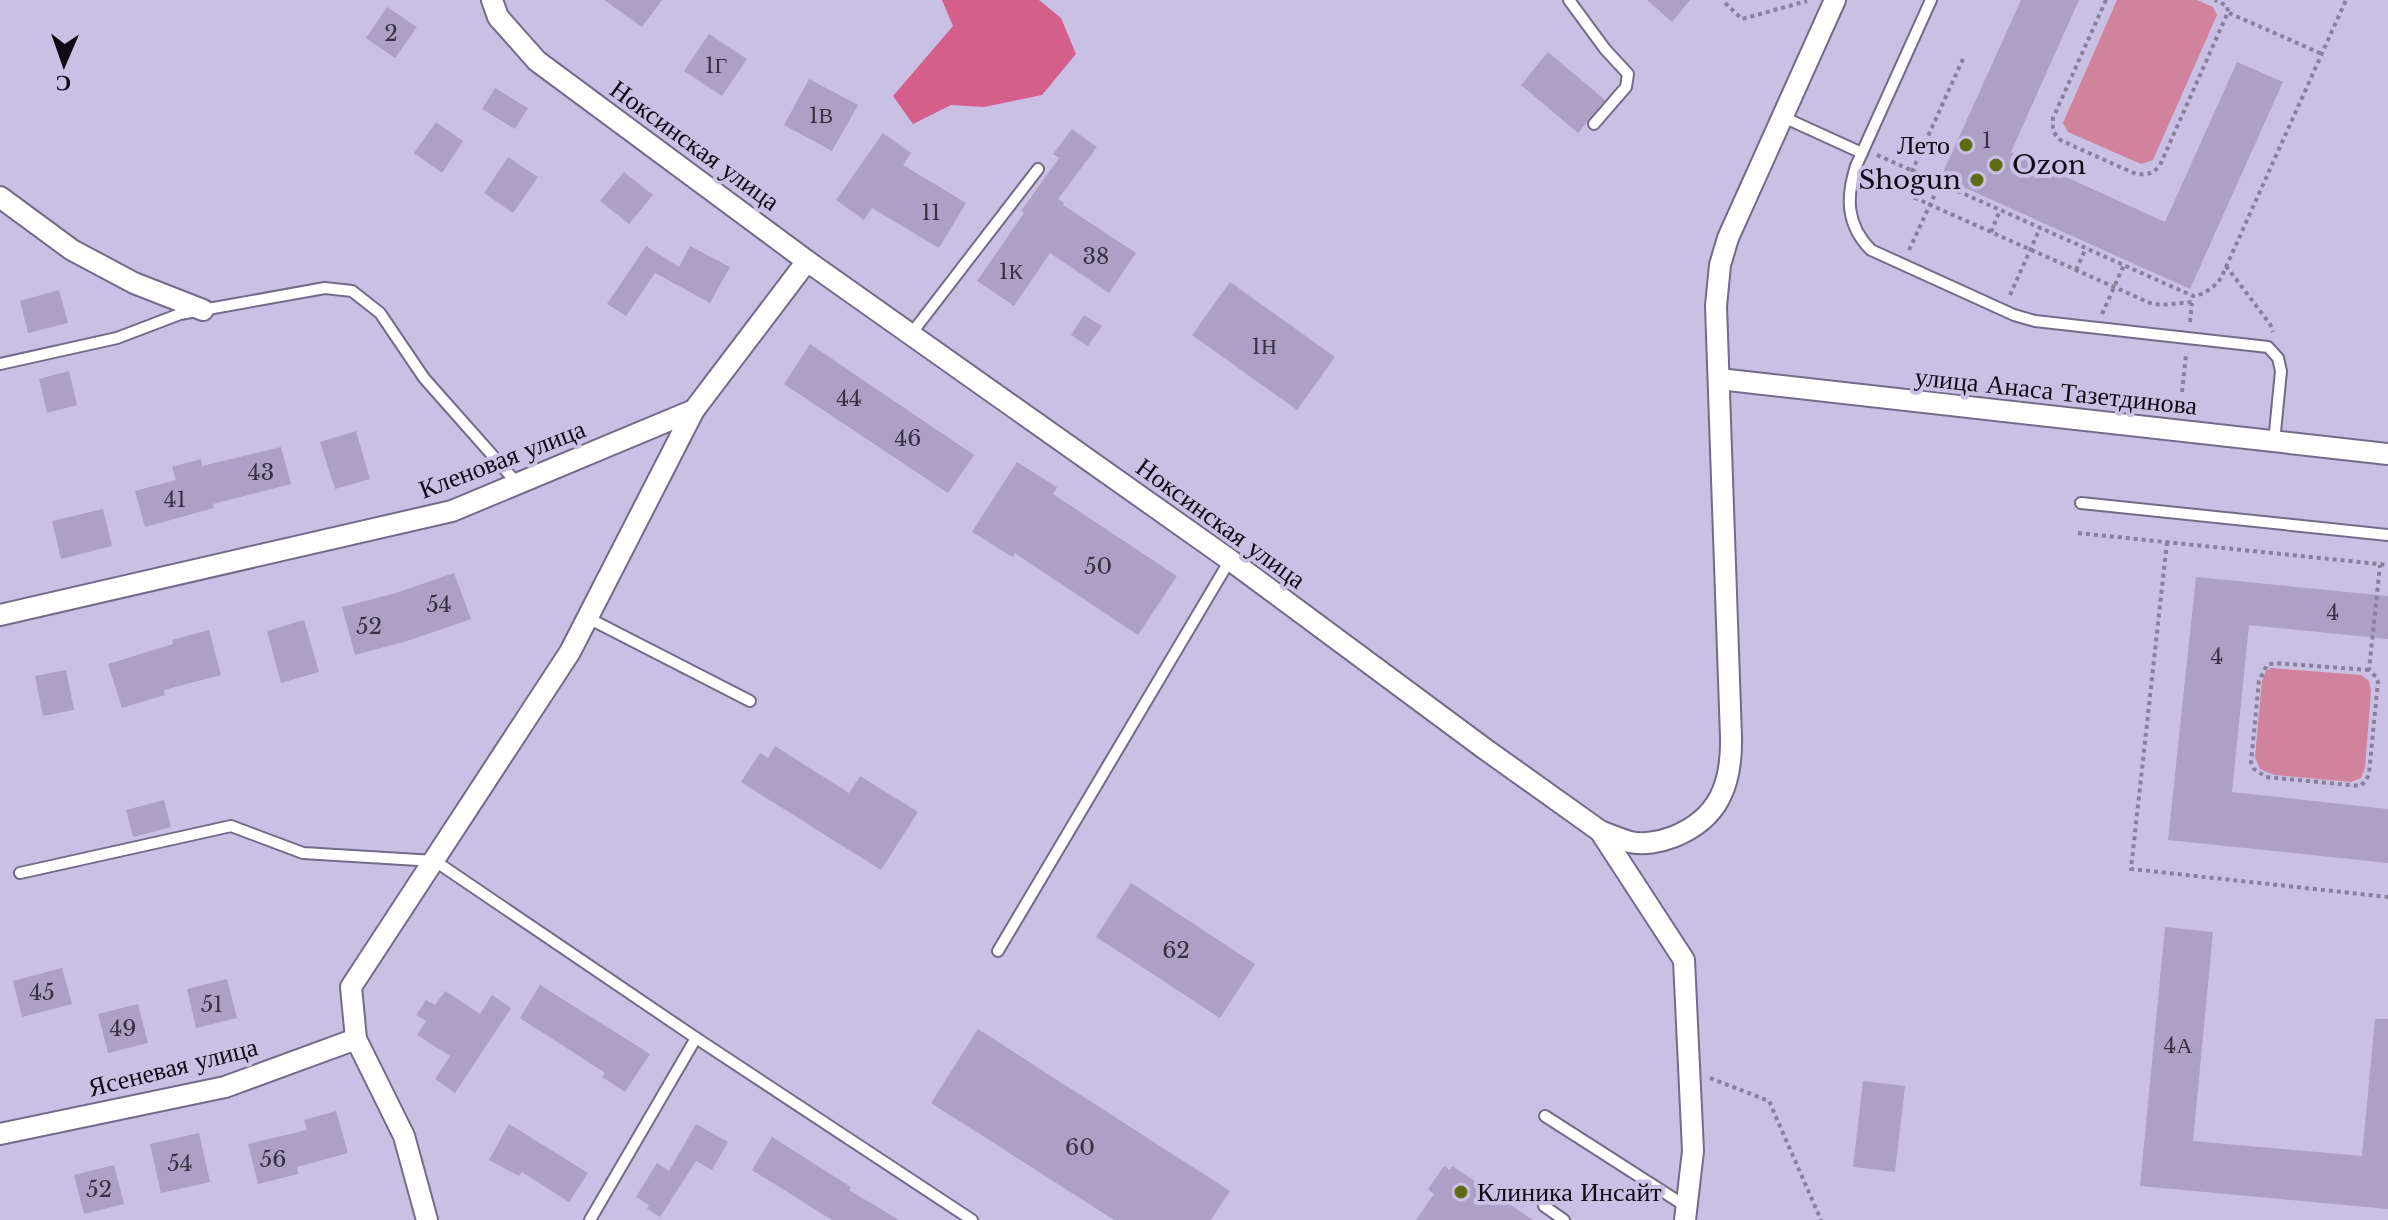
<svg xmlns="http://www.w3.org/2000/svg" width="2388" height="1220" font-family="'Libre Baskerville',serif">
<style>
.green{fill:#d1829c}
.forest{fill:#d45f8b}
.building{fill:#aca1c4}
.lines{fill:none;stroke-linecap:round;stroke-linejoin:round}
.service-casing{stroke:#746a8a;stroke-width:14}
.minor-casing{stroke:#746a8a;stroke-width:24}
.path{stroke:#87809b;stroke-width:4;stroke-dasharray:4 4;stroke-linecap:butt}
.service{stroke:#fff;stroke-width:10}
.minor{stroke:#fff;stroke-width:20}
.poi-dot{fill:#5e6c15;stroke:#cac0e4;stroke-width:3}
.labels{text-anchor:middle;dominant-baseline:central;stroke-width:8;stroke-linejoin:round;paint-order:stroke}
.number-label{font-size:22px;fill:#363042}
.street-label{font-size:26px;fill:#0e0a16;stroke:#cac0e4}
.poi-label{font-size:26px;fill:#0e0a16;stroke:#cac0e4;text-anchor:end}
</style>
<rect width="100%" height="100%" fill="#cac0e4"/>
<!-- green -->
<g class="green">
<path d="M2117,0H2197L2213,7L2217,15L2153,160L2141,164L2068,132L2063,123Z"/>
<path d="M2271,668L2361,675L2369,681L2371,691L2365,768L2361,778L2351,782L2275,775L2260,769L2255,757L2262,681L2266,671Z"/>
</g>
<!-- forest -->
<path class="forest" d="M942,0H1039L1061,18L1076,54L1042,95L984,107L951,105L913,124L893,96L953,26Z"/>
<!-- building -->
<g class="building">
<path d="M604,0H662L642,27Z"/>
<path d="M1647,0H1690L1672,22Z"/>
<path d="M2021,0H2079L2011,152L2165,222L2237,62L2283,82L2190,289L1941,177Z"/>
<path d="M387,7L417,27L395,58L366,38Z"/>
<path d="M709,34L747,59L722,96L684,71Z"/>
<path d="M1548,52L1605,100L1578,133L1521,85Z"/>
<path d="M809,79L858,105L832,151L784,125Z"/>
<path d="M495,88L528,108L515,129L482,109Z"/>
<path d="M436,122L463,141L442,173L414,153Z"/>
<path d="M1072,129L1097,147L1058,199L1064,203L1063,205L1136,253L1109,293L1050,253L1014,306L977,281L1024,213L1021,211L1059,158L1053,154Z"/>
<path d="M883,133L911,153L903,165L966,203L939,248L872,208L864,220L836,200Z"/>
<path d="M508,157L538,177L513,213L484,193Z"/>
<path d="M624,172L653,195L629,224L600,201Z"/>
<path d="M646,246L679,267L690,246L730,267L710,303L655,273L626,316L607,304Z"/>
<path d="M1230,282L1335,357L1297,410L1192,335Z"/>
<path d="M59,290L68,323L28,333L20,301Z"/>
<path d="M1084,315L1102,326L1088,346L1071,335Z"/>
<path d="M810,344L974,455L948,493L784,384Z"/>
<path d="M69,371L77,405L47,413L39,379Z"/>
<path d="M356,431L370,479L335,489L320,442Z"/>
<path d="M281,447L291,484L213,504L214,508L145,527L135,491L176,480L172,467L201,459L202,466Z"/>
<path d="M1017,462L1057,487L1053,494L1177,576L1138,635L1015,553L1013,557L972,532Z"/>
<path d="M103,509L112,546L61,559L52,521Z"/>
<path d="M454,573L471,619L407,641L355,655L342,607L396,593Z"/>
<path d="M2196,577L2388,596V639L2249,625L2232,792L2388,809V863L2168,840Z"/>
<path d="M304,620L319,672L281,683L267,631Z"/>
<path d="M209,630L221,675L164,690L165,695L122,708L108,664L173,644L172,640Z"/>
<path d="M66,670L74,710L43,716L35,676Z"/>
<path d="M775,746L849,793L860,776L918,812L881,870L741,782L760,753L768,758Z"/>
<path d="M164,800L171,827L133,837L126,810Z"/>
<path d="M1131,883L1255,964L1220,1018L1096,937Z"/>
<path d="M2165,927L2213,932L2193,1141L2362,1156L2375,1019H2388V1209L2140,1186Z"/>
<path d="M62,968L72,1004L22,1017L13,981Z"/>
<path d="M227,979L237,1018L196,1028L187,989Z"/>
<path d="M540,985L650,1054L625,1092L602,1077L605,1073L520,1018Z"/>
<path d="M445,991L480,1014L492,995L511,1008L455,1093L435,1079L450,1056L417,1035L426,1021L416,1015L426,1000L435,1005Z"/>
<path d="M138,1004L148,1043L108,1053L98,1014Z"/>
<path d="M978,1029L1230,1191L1211,1220H1114L931,1103Z"/>
<path d="M1863,1081L1905,1086L1895,1172L1853,1167Z"/>
<path d="M336,1111L348,1153L297,1167L298,1174L258,1184L248,1144L307,1130L304,1120Z"/>
<path d="M509,1124L588,1173L569,1202L522,1172L519,1176L489,1160Z"/>
<path d="M696,1124L728,1142L712,1170L696,1161L660,1217L647,1209L649,1205L636,1197L657,1163L669,1171Z"/>
<path d="M199,1133L210,1182L161,1193L150,1144Z"/>
<path d="M772,1137L851,1187L849,1190L899,1220H832L752,1170Z"/>
<path d="M114,1165L124,1204L84,1214L74,1175Z"/>
<path d="M1444,1166L1450,1170L1452,1166L1533,1220H1416L1434,1194L1428,1189Z"/>
</g>
<g class="lines">
<!-- service casing -->
<g class="service-casing">
<g id="service">
<path d="M1569,0L1605,49L1628,74L1626,87L1594,124"/>
<path d="M1931,0L1856,166C1846,197 1846,225 1871,250L2014,315L2035,321L2268,347L2278,358L2281,371L2274,442"/>
<path d="M1783,117L1862,153"/>
<path d="M911,334L1038,169"/>
<path d="M0,364L117,338L180,314L325,288L352,291L380,313L424,378L517,483"/>
<path d="M2081,503L2388,535"/>
<path d="M588,618L750,701"/>
<path d="M20,873L231,826L303,853L435,861L696,1038L972,1220"/>
<path d="M998,951L1230,560"/>
<path d="M1545,1116L1687,1207"/>
<path d="M1544,1206L1564,1220"/>
<path d="M590,1220L696,1038"/>
</g>
</g>
<!-- minor casing -->
<g class="minor-casing">
<g id="minor">
<path d="M492,0L498,17L537,61L807,261L1230,560L1485,749L1600,831L1684,960L1693,1151L1685,1220"/>
<path d="M0,197L72,250L134,283L203,310"/>
<path d="M1719,379L2388,454"/>
<path d="M0,615L452,511L694,410L807,261"/>
<path d="M1600,831C1610,835 1620,839 1630,842C1643,845 1660,842 1673,837C1719,819 1732,784 1731,737L1716,306L1720,265L1728,238L1835,0"/>
<path d="M0,1134L225,1087L356,1039"/>
<path d="M427,1220L404,1136L356,1039L351,987L570,652L694,410"/>
</g>
</g>
<!-- path -->
<g class="path">
<path d="M2106,0L2053,118C2052,128 2053,135 2062,141L2136,174C2147,175 2153,174 2160,165L2228,12L2227,6L2215,0"/>
<path d="M1725,3L1742,19L1807,1"/>
<path d="M2229,13L2322,54"/>
<path d="M1963,59L1908,180V186L1915,198L2150,303L2161,305L2192,302"/>
<path d="M1877,155L2193,296C2202,296 2216,286 2221,278L2346,0"/>
<path d="M1991,232L2000,210"/>
<path d="M1909,250L1940,183"/>
<path d="M2226,266L2270,324L2273,332"/>
<path d="M2076,270L2086,248"/>
<path d="M2010,295L2040,228"/>
<path d="M2102,314L2124,265"/>
<path d="M2190,322L2192,303"/>
<path d="M2182,392L2186,355"/>
<path d="M2078,533L2388,565"/>
<path d="M2167,542L2131,869L2388,897"/>
<path d="M2369,670L2275,663L2267,665L2259,681L2251,762L2254,769L2266,777L2360,786L2366,781L2369,773L2378,682L2376,677L2369,670L2380,565"/>
<path d="M1710,1078L1769,1101L1821,1220"/>
</g>
<!-- service -->
<use href="#service" class="service"/>
<!-- minor -->
<use href="#minor" class="minor"/>
</g>
<!-- markers -->
<g class="poi-dot">
<circle cx="1966" cy="145" r="8"/>
<circle cx="1996" cy="165" r="8"/>
<circle cx="1977" cy="180" r="8"/>
<circle cx="1461" cy="1192" r="8"/>
</g>
<g class="labels">
<!-- number labels -->
<g class="number-label">
<text x="391" y="33">2</text>
<text x="716" y="65">1Г</text>
<text x="821" y="115">1В</text>
<text x="1987" y="140">1</text>
<text x="931" y="212">11</text>
<text x="1096" y="256">38</text>
<text x="1011" y="271">1К</text>
<text x="1264" y="346">1Н</text>
<text x="849" y="398">44</text>
<text x="908" y="438">46</text>
<text x="261" y="472">43</text>
<text x="175" y="499">41</text>
<text x="1098" y="566">50</text>
<text x="439" y="604">54</text>
<text x="2333" y="612">4</text>
<text x="369" y="626">52</text>
<text x="2217" y="656">4</text>
<text x="1176" y="950">62</text>
<text x="42" y="992">45</text>
<text x="212" y="1004">51</text>
<text x="123" y="1028">49</text>
<text x="2178" y="1045">4А</text>
<text x="1080" y="1147">60</text>
<text x="273" y="1159">56</text>
<text x="180" y="1163">54</text>
<text x="99" y="1189">52</text>
</g>
<!-- street labels -->
<g class="street-label">
<text transform="translate(695 145) rotate(36)">Ноксинская улица</text>
<text transform="translate(2056 391) rotate(6)">улица Анаса Тазетдинова</text>
<text transform="translate(502 459) rotate(-21)">Кленовая улица</text>
<text transform="translate(1221 523) rotate(36)">Ноксинская улица</text>
<text transform="translate(173 1067) rotate(-14)">Ясеневая улица</text>
</g>
<!-- poi labels -->
<g class="poi-label">
<text x="1950" y="145">Лето</text>
<text x="2012" y="165" text-anchor="start">Ozon</text>
<text x="1961" y="180">Shogun</text>
<text x="1477" y="1192" text-anchor="start">Клиника Инсайт</text>
</g>
</g>
<!-- north arrow -->
<g transform="translate(64 64) rotate(182)" stroke="#cac0e4" stroke-width="6" paint-order="stroke">
<path d="M0-6L14 30L0 20L-14 30Z" fill="#0e0a16"/>
<text y="-12" font-size="22" font-weight="bold" text-anchor="middle" fill="#0e0a16">С</text>
</g>
</svg>
